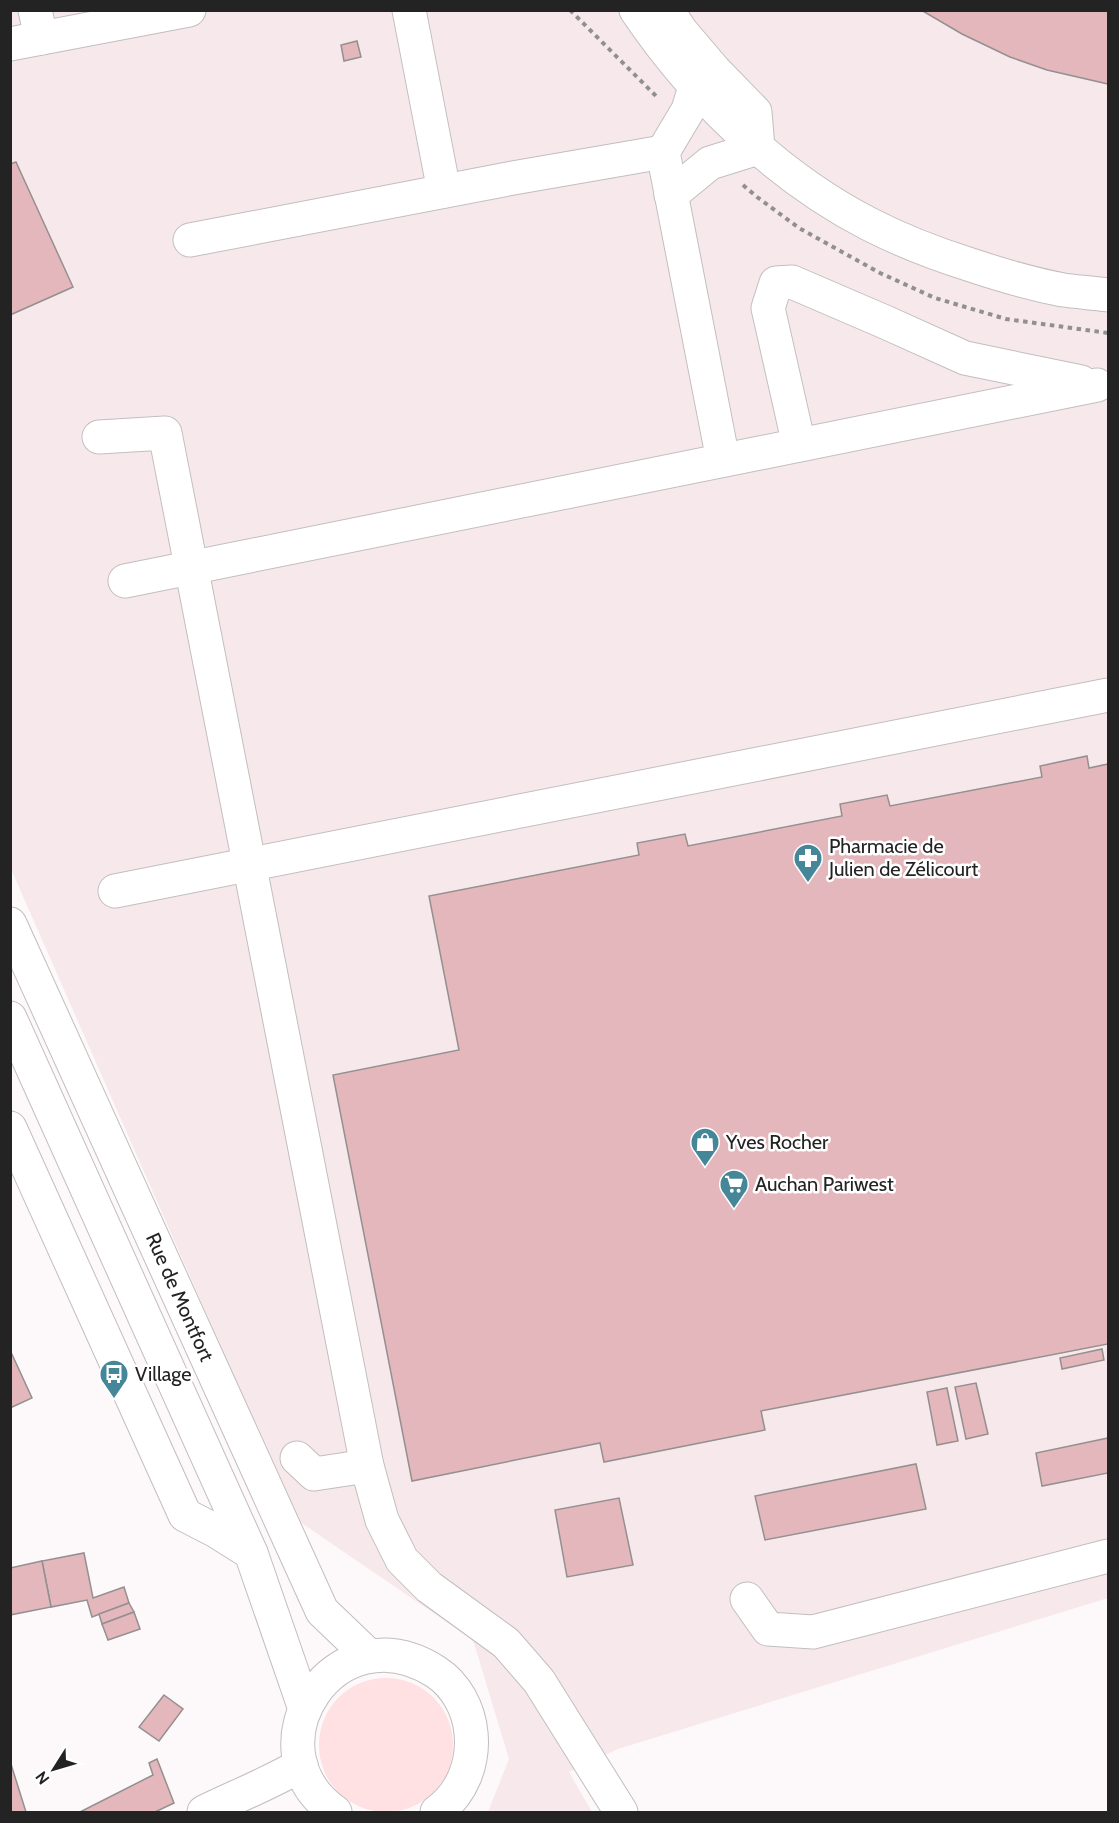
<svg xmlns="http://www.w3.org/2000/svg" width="1119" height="1823" font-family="Cabin,sans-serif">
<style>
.built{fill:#f7e9eb}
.green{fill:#ffe0e3}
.building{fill:#e4b7bc;stroke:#949090;stroke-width:1.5}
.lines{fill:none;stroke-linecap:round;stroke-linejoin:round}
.minor-casing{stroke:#c2bebe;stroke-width:35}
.path{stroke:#928f90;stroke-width:4;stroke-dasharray:4.5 4.5;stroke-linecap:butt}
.minor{stroke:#fff;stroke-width:33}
.labels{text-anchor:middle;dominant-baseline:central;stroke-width:5;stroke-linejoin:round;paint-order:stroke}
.poi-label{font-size:20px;fill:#242323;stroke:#fff;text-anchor:start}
.street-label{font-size:20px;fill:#242323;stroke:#fff}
</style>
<rect width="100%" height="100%" fill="#fdf8f9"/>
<!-- built -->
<path class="built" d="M10,11H1108V1598L618,1749L569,1772L592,1812H488L509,1759L473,1640L297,1520L11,869Z"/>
<!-- green -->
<circle class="green" cx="386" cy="1745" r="67"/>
<!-- building -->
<g class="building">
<path d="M921,10H1108V84L1047,70L1010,57L962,34Z"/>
<path d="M357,41L361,57L344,61L341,45Z"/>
<path d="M16,162L73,287L10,315V164Z"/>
<path d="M1087,756L1089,768L1108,764V1344L761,1411L765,1430L604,1462L600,1443L412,1481L333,1075L459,1050L429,896L639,855L637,843L685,834L688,846L842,816L840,804L887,795L890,806L1042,777L1040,766Z"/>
<path d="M1102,1349L1104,1360L1062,1369L1060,1358Z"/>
<path d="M10,1350L32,1398L10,1408Z"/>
<path d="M976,1383L988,1434L966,1439L955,1387Z"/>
<path d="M947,1388L958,1441L937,1445L927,1392Z"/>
<path d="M1108,1438V1473L1042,1486L1036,1453Z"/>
<path d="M916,1464L926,1509L765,1540L755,1496Z"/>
<path d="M619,1498L633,1565L567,1577L555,1510Z"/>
<path d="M84,1553L93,1598L124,1587L129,1603L92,1617L87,1600L51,1607L42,1561Z"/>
<path d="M42,1561L51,1607L10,1615V1568Z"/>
<path d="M129,1603L134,1612L102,1624L99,1614Z"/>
<path d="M134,1612L140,1629L108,1640L102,1624Z"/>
<path d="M164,1695L183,1709L159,1741L139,1727Z"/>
<path d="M157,1759L174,1803L155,1812H80L153,1775L149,1763Z"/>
<path d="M10,1761L26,1812H10Z"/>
</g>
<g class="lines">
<!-- minor casing -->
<g class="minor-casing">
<g id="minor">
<path d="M35,10L41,38"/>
<path d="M409,10L444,191"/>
<path d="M636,10C694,96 776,176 869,224C902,241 936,254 971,265C1001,275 1032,284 1063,290C1078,292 1093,293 1108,295"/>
<path d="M667,10L681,31L715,71L755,112L758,148L710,163L671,195"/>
<path d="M10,44L189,10"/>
<path d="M695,87L688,110L663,152L723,460"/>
<path d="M190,240L513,178L663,152"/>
<path d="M99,437L165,433L367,1466L382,1520L402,1560L429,1587L506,1643L539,1681L621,1812"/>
<path d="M799,445L768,308L776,283L792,282L885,322L965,358L1081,382"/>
<path d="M125,581L1097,385"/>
<path d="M115,891L1108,695"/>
<path d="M10,924L322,1611L369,1656"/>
<path d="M10,1018L251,1553L305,1709"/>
<path d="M10,1128L185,1515L216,1531L251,1553"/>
<path d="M297,1458L314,1474L367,1466"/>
<path d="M747,1599L768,1629L813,1632L1108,1556"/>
<path d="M204,1812C237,1796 270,1783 301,1765"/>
<path d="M335,1812C244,1747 336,1607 436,1672C456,1685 469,1709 471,1733C474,1763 462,1794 437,1812"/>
</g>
</g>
<!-- path -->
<g class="path">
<path d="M570,10L658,98"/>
<path d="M743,185L757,197L799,228L880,273L935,298L1006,319L1108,333"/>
</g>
<!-- minor -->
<use href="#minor" class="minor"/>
</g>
<!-- icons -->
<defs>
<g id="pharmacy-pin" transform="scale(1.5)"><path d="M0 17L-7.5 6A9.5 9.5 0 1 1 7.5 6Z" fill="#468699" stroke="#fff"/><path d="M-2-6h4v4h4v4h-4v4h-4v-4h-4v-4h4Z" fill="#fff"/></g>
<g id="shop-pin" transform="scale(1.5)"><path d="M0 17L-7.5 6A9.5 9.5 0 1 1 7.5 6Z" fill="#468699" stroke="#fff"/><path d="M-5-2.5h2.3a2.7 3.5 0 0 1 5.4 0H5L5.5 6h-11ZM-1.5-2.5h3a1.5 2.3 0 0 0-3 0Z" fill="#fff"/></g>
<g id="supermarket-pin" transform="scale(1.5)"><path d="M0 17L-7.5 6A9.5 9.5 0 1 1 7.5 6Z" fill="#468699" stroke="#fff"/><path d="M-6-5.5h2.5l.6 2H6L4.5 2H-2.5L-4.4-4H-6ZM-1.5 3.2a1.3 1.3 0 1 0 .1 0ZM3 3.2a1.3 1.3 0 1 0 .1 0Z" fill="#fff"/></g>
<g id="bus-pin" transform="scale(1.5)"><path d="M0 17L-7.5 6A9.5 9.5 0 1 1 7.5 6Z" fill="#468699" stroke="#fff"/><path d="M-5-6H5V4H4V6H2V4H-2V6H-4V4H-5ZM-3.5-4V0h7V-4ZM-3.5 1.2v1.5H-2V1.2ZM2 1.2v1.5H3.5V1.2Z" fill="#fff"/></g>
</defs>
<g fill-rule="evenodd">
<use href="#pharmacy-pin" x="808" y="858"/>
<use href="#shop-pin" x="705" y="1142"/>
<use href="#supermarket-pin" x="734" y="1184"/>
<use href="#bus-pin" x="114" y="1374"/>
</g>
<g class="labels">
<!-- poi labels -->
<g class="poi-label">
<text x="829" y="846">Pharmacie de<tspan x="829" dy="23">Julien de Zélicourt</tspan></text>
<text x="726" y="1142">Yves Rocher</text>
<text x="755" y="1184">Auchan Pariwest</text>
<text x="135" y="1374">Village</text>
</g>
<!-- street labels -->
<g class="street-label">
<text transform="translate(180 1297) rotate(66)">Rue de Montfort</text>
</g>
</g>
<!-- border -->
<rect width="1119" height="1823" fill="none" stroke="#242323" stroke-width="24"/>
<!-- north arrow -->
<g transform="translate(54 1769) rotate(233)" stroke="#ffffff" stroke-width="4.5" paint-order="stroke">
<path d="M0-4.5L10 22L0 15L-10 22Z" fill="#242323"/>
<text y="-9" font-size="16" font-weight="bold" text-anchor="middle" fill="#242323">N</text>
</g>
</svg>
